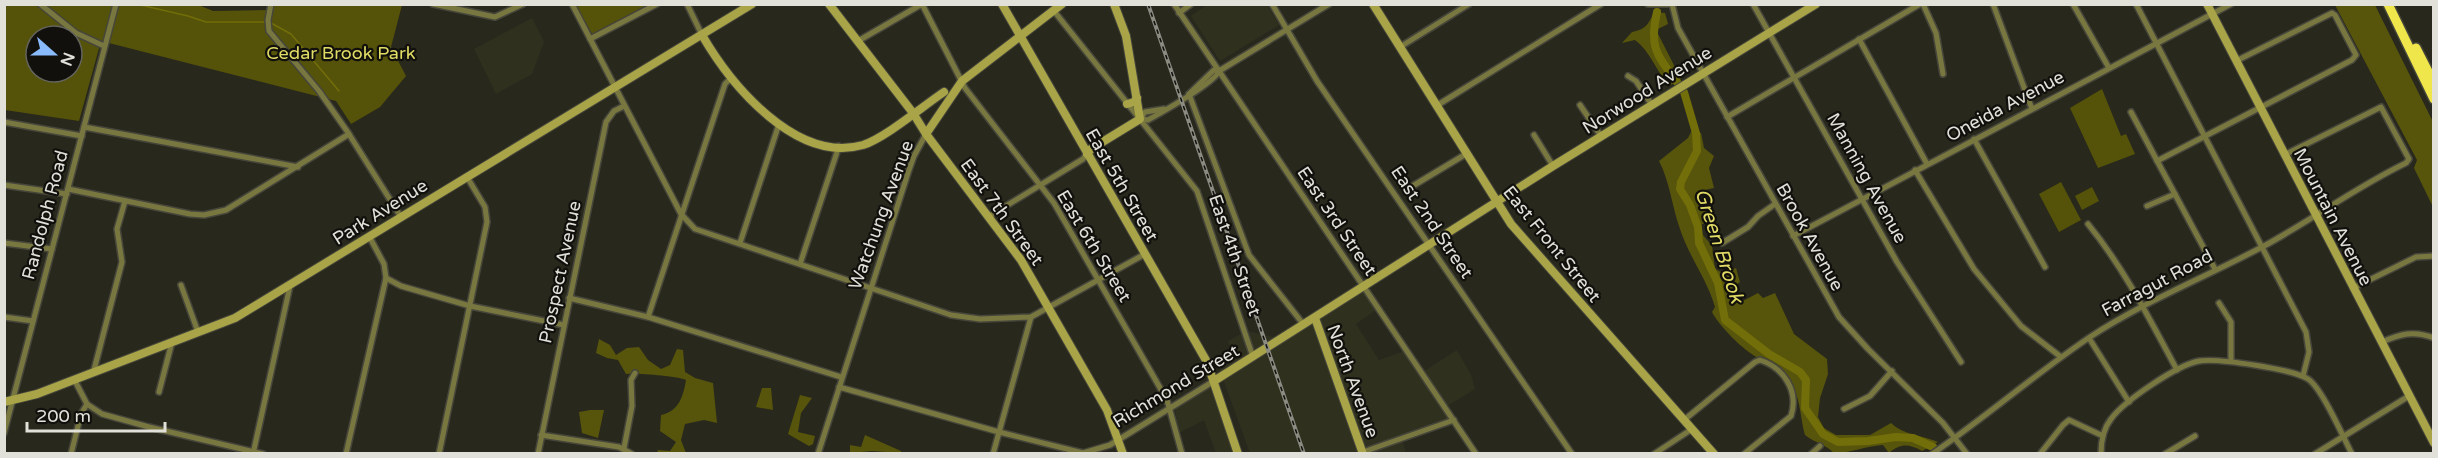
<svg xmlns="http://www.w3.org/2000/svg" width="2438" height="458" font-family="'Varela Round',sans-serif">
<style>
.built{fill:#30301f}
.green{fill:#555209;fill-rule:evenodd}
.forest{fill:#57540c}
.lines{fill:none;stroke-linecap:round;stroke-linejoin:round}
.stream{stroke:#726e09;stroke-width:1.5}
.river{stroke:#726e09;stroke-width:8}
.street-casing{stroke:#46463b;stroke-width:8}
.secondary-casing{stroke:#46463b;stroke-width:10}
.highway-casing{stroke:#46463b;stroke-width:12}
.street{stroke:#797740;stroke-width:5}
.secondary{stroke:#a8a447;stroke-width:8}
.highway{stroke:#eee64b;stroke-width:9}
.rail-casing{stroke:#8b8b82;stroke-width:4}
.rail{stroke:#11100c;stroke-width:1.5;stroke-dasharray:4.5;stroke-linecap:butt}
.labels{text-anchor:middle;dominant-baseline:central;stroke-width:4.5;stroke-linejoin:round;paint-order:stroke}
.park-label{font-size:18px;fill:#e0db65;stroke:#11100c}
.street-label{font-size:18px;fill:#e1e1da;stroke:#11100c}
.water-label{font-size:20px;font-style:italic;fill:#e1db66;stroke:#11100c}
</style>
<rect width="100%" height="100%" fill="#28281d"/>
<!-- built -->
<g class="built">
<path d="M1208,4L1267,5L1279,25L1220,61L1191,16Z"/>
<path d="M532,18L544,42L532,74L496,94L474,49Z"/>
<path d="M1360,287L1376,310L1356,324L1379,360L1405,351L1421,373L1457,350L1471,375L1475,389L1444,408L1450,418L1401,435L1406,453H1250L1216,360L1231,351L1228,341L1246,331L1279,338Z"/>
<path d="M1211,387L1234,453H1216L1204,420L1179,433L1175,409Z"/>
</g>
<!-- green -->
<g class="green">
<path d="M196,4L213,11L269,10L270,4L402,5L391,47L406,76L380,107L351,124L336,101L101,41L79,121L5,110V5ZM36,36H72V72H36Z"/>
<path d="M576,5H647L592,34Z"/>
<path d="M2102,89L2121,136L2126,134L2135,154L2098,168L2070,108Z"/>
<path d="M2061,182L2081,220L2059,232L2039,194Z"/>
<path d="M2092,187L2099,201L2082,210L2075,196Z"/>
</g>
<!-- forest -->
<g class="forest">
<path d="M2335,5H2375L2433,122V207L2414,168L2417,160Z"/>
<path d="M1654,12L1665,13L1668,24L1656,30L1681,79L1669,86C1657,72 1650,51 1635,40L1622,43L1632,32C1646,29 1648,25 1654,12Z"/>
<path d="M1692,130L1701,133L1704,148L1714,156L1709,168L1714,188L1700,191L1696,197L1709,212L1710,220L1701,225L1703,235L1712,246L1715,269L1723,273L1736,268L1740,282L1731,289L1739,303L1758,293L1763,298L1775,293L1794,334L1827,359L1828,374L1820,398L1818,417L1824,428L1836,435H1870L1891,423C1903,435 1922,435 1938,442L1922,451C1909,444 1901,443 1889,453L1883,445C1865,446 1851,453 1834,453C1825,444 1815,443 1805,435C1800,418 1801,397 1790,382C1778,366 1773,367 1758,358C1743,350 1720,327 1712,312L1715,307C1707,279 1689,257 1680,229C1672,207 1670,182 1659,161L1688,138Z"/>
<path d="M599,339L610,345L616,355L627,348L639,347L648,360L661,369L670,365L677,349L683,350L685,372L695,378L713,383L717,423L704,420L685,424L681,440L686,453H657L658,450L670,451L676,442L660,431L661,415C679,411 683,397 686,380C677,376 637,373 626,374L618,360L607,358L596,353Z"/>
<path d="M762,388H771L773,410L756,407Z"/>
<path d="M800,395L812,398L801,413L798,432L815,436L813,444L809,446L788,434Z"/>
<path d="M590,410H604L598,438L582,433L579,412Z"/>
<path d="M865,435L901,451V453L872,451L850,453V445L861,447Z"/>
</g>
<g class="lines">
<!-- stream -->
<g class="stream">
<path d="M136,4L188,16L206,22H266"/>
<path d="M271,23L291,34L339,91"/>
</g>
<!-- river -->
<g class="river">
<path d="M1657,12C1649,47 1656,54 1677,82"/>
<path d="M1684,92L1696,133L1697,151L1681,182L1680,189L1690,205L1698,227L1699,243L1718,283L1725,320L1769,354L1800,372L1806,380L1805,408L1823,434L1838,442L1868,441L1896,437L1913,438L1933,447"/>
</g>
<!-- street casing -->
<g class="street-casing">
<g id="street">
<path d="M40,4L76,33L104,46"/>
<path d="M271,4L268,20L269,31L319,91L347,131L401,217"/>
<path d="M433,4L495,17L523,4"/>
<path d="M572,4L681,214L695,229L951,315L980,319L1031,317L1145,254"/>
<path d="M687,4L702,35"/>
<path d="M922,4L965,88L1054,203L1065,222L1167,400L1182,454"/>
<path d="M1174,4L1476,454"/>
<path d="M1272,4L1317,81L1572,454"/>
<path d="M1648,4H1671"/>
<path d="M1672,4L1678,28L1839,317L1868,349L1943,423L1967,454"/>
<path d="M1753,4L1897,262L1961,362"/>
<path d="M1923,4L1936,33L1943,74"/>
<path d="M1993,4L2032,109"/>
<path d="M2073,4L2109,68"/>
<path d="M2136,4L2306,332L2309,352L2303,376"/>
<path d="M1054,11L1197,191L1253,357"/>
<path d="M1179,13L1191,4"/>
<path d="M590,39L657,4"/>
<path d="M1859,39L1927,164"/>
<path d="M858,41L922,4"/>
<path d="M1400,47L1469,4"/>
<path d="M1628,76L1636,81L1652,105"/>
<path d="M1189,94L1249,255L1304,325"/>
<path d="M1189,94L1214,70L1219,71L1329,4"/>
<path d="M1580,105L1601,136"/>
<path d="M1436,106L1601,4"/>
<path d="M2131,112L2215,269"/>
<path d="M1727,117L1920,4"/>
<path d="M1140,119L1148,120C1162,112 1215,83 1219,71"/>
<path d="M1140,119L1145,112L1164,109"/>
<path d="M4,122L82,136"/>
<path d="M84,127L298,167"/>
<path d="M1534,135L1553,166"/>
<path d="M1974,139L2045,267"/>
<path d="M2157,161L2352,60L2356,55L2335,15L2332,13L2236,61"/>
<path d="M1915,170L1974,269L2021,326L2061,357"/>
<path d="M4,185L67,194"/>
<path d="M1411,187L1466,154"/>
<path d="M68,189L190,214L204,215L226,210L349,134"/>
<path d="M2147,206L2175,194"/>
<path d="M988,217L1083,159L1087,154"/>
<path d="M2088,224C2124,268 2150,320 2177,370"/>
<path d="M1793,236L2231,4"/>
<path d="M4,243L52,249"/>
<path d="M740,243L779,124"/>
<path d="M1722,243L1748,227L1758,216L1775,204"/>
<path d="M800,264L839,146"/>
<path d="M386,278L401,286L470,306L564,325"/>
<path d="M181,285L198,332"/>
<path d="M2353,288L2416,257L2434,256"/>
<path d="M569,298L648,317L841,377"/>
<path d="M2219,303L2231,322V361"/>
<path d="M4,317L33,321"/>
<path d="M648,317L716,111L725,84L731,78"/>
<path d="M2089,338L2129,402"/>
<path d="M2382,342C2400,334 2414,330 2434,338"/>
<path d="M94,370L122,262L117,229L125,201"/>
<path d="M74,379L87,404L102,414L149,427L263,454"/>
<path d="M839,387L999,432L1083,453L1110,445L1214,381"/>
<path d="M159,392L172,342"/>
<path d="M1844,409L1870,396L1892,371"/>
<path d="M1684,420L1755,362L1760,360C1784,368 1799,391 1791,416L1744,454"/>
<path d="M4,433L116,4"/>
<path d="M541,435L619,447L632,454"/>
<path d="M624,448L632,406L631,380L635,373"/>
<path d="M1363,452L1454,420"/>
<path d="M71,454L81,414L87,404"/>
<path d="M253,454L290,286"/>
<path d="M346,454L386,278L384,264L369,236"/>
<path d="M439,454L487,222L485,207L467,177"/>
<path d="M538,454L606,122L614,111L624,106"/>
<path d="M818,454L908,173L914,156L926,134"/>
<path d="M993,454L1031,317"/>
<path d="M1654,454L1692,429"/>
<path d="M1811,454L1820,446"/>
<path d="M1932,454C1986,417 2035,374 2090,337C2145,301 2206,277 2264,246C2312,220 2356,187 2406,163L2409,159L2381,107L2284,155"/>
<path d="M2040,454L2063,425L2069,420L2103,436"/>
<path d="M2101,454C2101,441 2103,429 2111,419C2124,401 2177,365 2199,361C2218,358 2292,369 2308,379C2322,388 2343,437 2352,454"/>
<path d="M2165,454L2195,436"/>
<path d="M2315,454L2409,396"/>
</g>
</g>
<!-- secondary casing -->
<g class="secondary-casing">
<g id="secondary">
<path d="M829,4L913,113L926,134L1021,260L1107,410L1123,454"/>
<path d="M1002,4L1207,362L1238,454"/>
<path d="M1373,4L1511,224L1714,454"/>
<path d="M2207,4L2434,443"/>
<path d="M702,35C731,85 796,164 863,145C885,138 923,106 944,92"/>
<path d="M1127,104L1134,102L1137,98"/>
<path d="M926,134L962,81L1062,4"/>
<path d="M1087,154L1091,149L1140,119L1126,36L1114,4"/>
<path d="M1315,318L1363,454"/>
<path d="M1214,381L1553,166L1816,4"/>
<path d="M4,402L37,394L235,318L752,4"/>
</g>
</g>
<!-- highway casing -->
<g class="highway-casing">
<g id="highway">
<path d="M2388,4L2434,99"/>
<path d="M2416,48L2434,83"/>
</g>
</g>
<!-- street -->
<use href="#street" class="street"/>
<!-- secondary -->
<use href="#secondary" class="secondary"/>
<!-- highway -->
<use href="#highway" class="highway"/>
<!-- rail casing -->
<g class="rail-casing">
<path id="rail" d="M1148,4L1304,454"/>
</g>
<!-- rail -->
<use href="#rail" class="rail"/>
</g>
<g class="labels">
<!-- park labels -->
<g class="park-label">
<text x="341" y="53">Cedar Brook Park</text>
</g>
<!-- street labels -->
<g class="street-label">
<text transform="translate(1647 90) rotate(-32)">Norwood Avenue</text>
<text transform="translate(2005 106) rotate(-28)">Oneida Avenue</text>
<text transform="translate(1867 178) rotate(61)">Manning Avenue</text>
<text transform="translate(1122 185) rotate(60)">East 5th Street</text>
<text transform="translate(380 212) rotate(-32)">Park Avenue</text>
<text transform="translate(1002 212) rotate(54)">East 7th Street</text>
<text transform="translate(45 215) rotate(-75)">Randolph Road</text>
<text transform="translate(881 215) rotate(-70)">Watchung Avenue</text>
<text transform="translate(2333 217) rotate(63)">Mountain Avenue</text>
<text transform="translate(1337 221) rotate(56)">East 3rd Street</text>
<text transform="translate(1432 222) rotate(56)">East 2nd Street</text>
<text transform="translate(1810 237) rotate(61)">Brook Avenue</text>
<text transform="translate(1552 244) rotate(51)">East Front Street</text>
<text transform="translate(1094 246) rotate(59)">East 6th Street</text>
<text transform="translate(1235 255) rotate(71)">East 4th Street</text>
<text transform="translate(560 272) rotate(-78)">Prospect Avenue</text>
<text transform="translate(2157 283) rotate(-28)">Farragut Road</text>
<text transform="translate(1353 381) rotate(70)">North Avenue</text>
<text transform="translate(1176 386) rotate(-31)">Richmond Street</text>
</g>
<!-- water labels -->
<g class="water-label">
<text transform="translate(1719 246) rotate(72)">Green Brook</text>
</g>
</g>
<!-- border -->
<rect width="2438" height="458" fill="none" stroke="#e1e1da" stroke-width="12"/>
<!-- north arrow -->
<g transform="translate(54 54) rotate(111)"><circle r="28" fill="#11100c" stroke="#64645e" stroke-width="1.5"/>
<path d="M0-4.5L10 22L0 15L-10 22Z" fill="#89bafc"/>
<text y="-9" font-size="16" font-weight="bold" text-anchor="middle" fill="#e1e1da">N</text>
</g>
<!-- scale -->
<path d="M27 422v9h138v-9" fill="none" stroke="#e1e1da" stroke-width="3"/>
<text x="36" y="422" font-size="18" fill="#e1e1da" stroke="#11100c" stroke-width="4.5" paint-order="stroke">200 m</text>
</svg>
